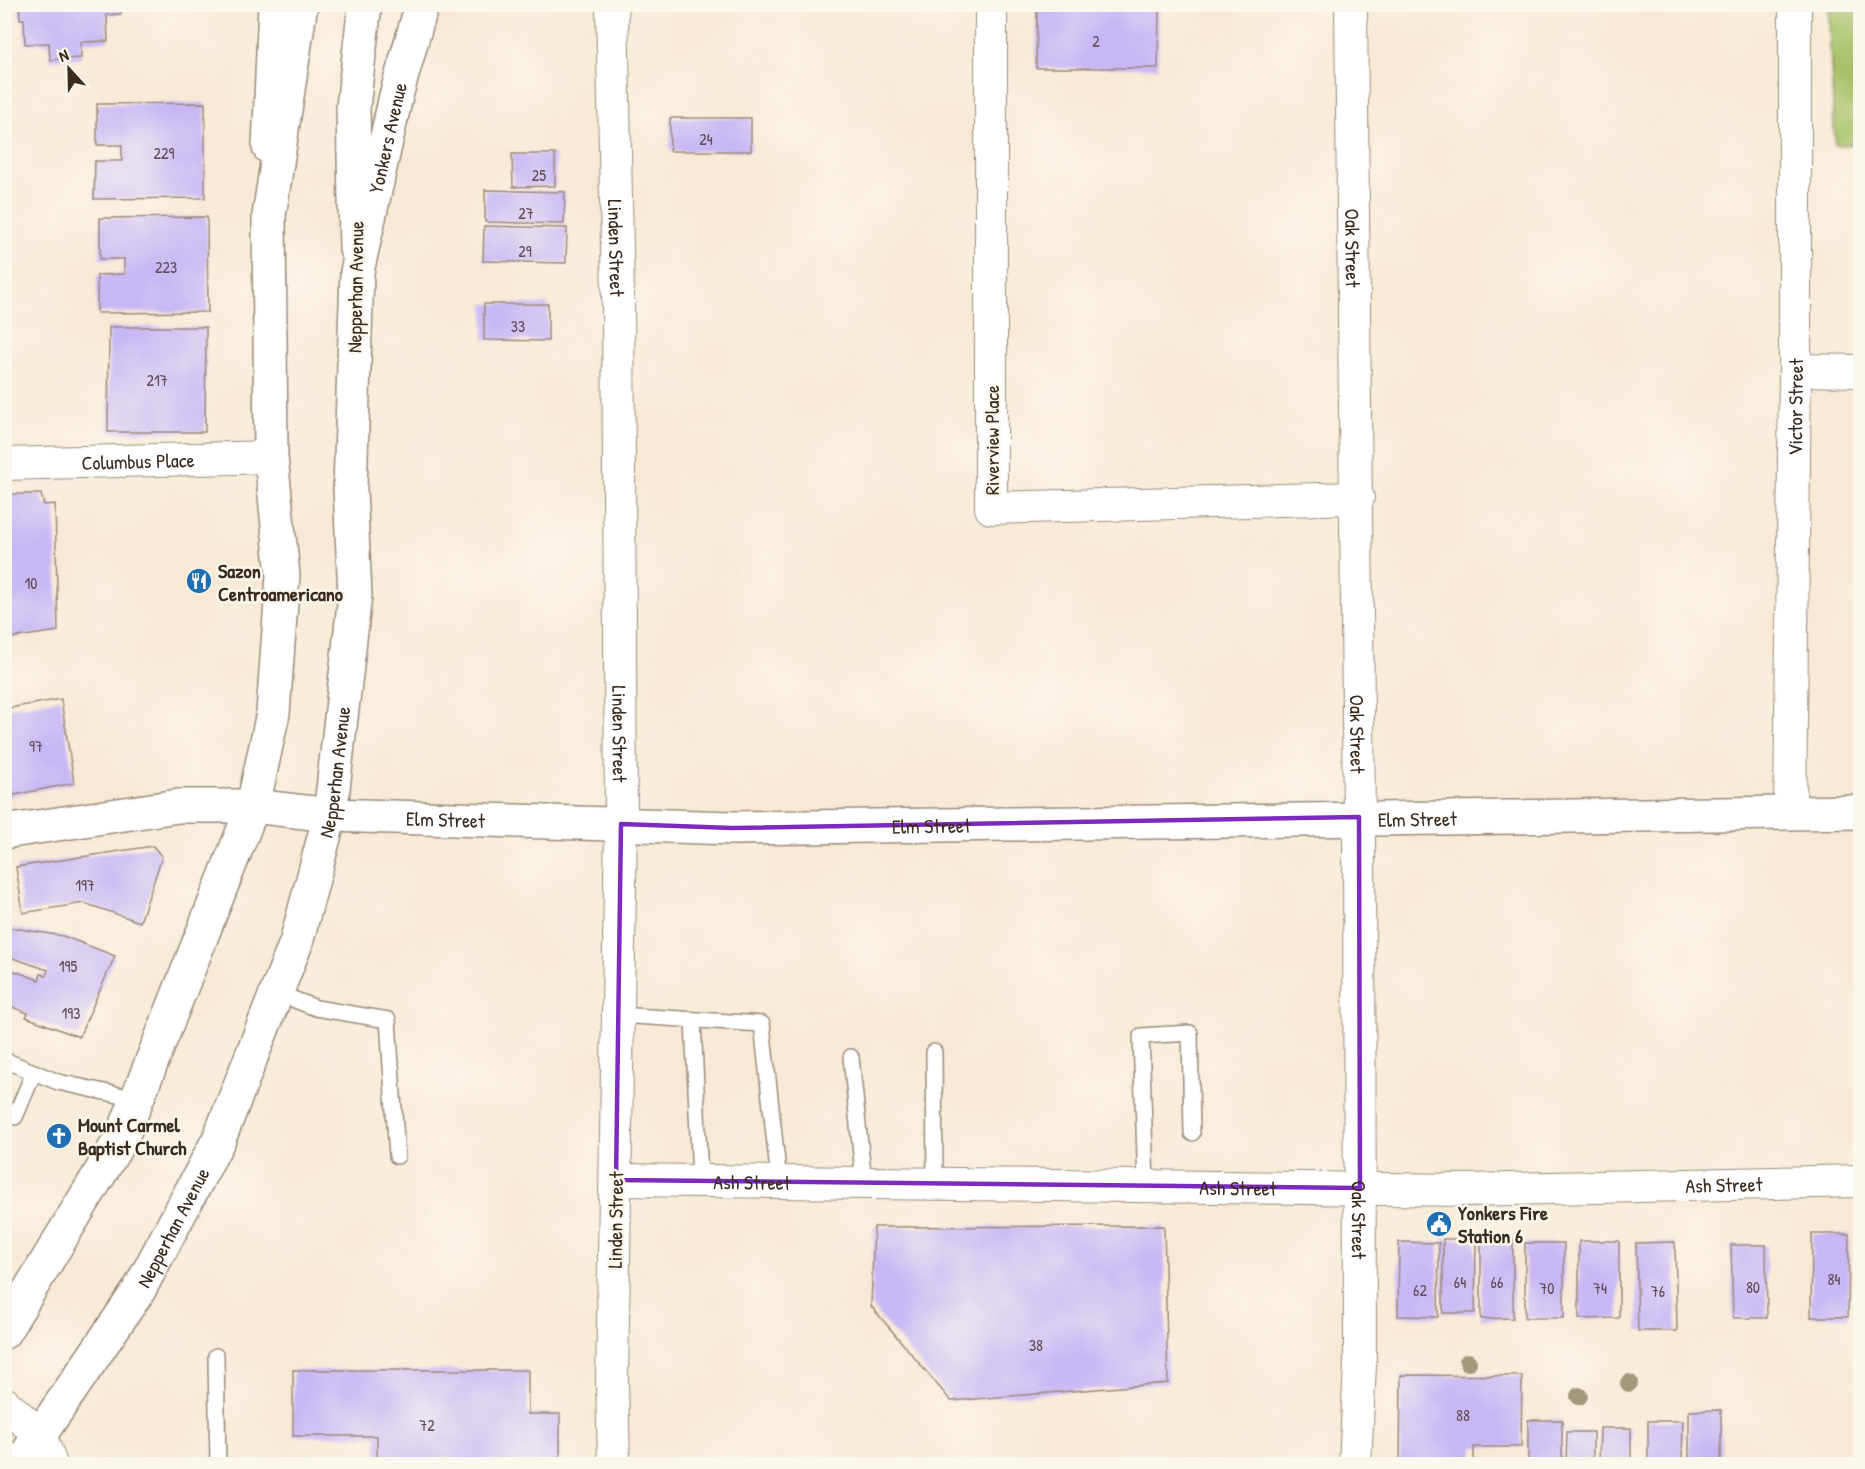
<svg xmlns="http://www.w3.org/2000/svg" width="1865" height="1469" font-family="'Patrick Hand',sans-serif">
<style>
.green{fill:#a6c066;stroke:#707542;stroke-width:1.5}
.building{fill:#c7b8f5}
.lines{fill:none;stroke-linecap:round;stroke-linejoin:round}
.lane-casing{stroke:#9a8a7a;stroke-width:18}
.street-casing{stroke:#9a8a7a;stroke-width:34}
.secondary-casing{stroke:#9a8a7a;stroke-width:36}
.primary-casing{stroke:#9a8a7a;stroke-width:36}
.lane{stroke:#fff;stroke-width:15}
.street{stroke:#fff;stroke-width:32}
.secondary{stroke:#fff;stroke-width:33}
.primary{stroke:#fff;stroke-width:33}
.tree{fill:#a2997c}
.marked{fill:none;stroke:#7b2cbf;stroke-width:4.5;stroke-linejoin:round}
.labels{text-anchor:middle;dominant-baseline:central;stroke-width:5;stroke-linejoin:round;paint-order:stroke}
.number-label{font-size:16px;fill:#5e4e54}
.street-label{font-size:20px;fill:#3b2a1e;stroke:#fbf7ec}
.poi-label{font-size:20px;font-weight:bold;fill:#3b2a1e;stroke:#fbf7ec;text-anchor:start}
</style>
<rect width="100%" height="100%" fill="#fbf7ec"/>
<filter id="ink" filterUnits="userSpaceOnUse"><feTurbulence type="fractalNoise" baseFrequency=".0167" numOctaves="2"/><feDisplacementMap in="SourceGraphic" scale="12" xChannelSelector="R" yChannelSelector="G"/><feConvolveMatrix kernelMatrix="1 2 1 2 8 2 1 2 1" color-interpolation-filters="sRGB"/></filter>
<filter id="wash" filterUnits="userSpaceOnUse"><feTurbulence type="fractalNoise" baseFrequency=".008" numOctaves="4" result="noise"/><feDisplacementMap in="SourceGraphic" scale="24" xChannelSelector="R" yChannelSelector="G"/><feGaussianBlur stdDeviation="1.35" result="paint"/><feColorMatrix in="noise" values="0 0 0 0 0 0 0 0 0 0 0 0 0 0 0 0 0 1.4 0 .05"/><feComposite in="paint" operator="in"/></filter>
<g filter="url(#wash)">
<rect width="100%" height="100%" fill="#f8e9d5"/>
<!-- green -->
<path class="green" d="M1828,5H1860V144L1835,145Z"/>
<g id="blocks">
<!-- building -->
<g class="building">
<path d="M19,4H121V14L107,15L108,41L81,42V58L50,60L49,43L25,44L24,19H20Z"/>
<path d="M1037,8L1159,9L1158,68H1036Z"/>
<path d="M205,103V198L94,199L95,161H122V145H97V104Z"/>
<rect x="670" y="118" width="81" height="33"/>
<path d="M512,154H555V186L513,187Z"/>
<path d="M485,190L565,192L564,224L485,222Z"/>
<path d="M207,217L208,312L97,313V275L124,274V259H100V218Z"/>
<path d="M484,226L567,228L566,263L483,261Z"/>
<path d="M484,304H548V341L484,340Z"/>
<path d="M109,327H206L205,432H108Z"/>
<path d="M4,494H41L44,505L55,504L58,631L4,639Z"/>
<path d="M61,699L74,783L4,797V709Z"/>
<path d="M153,846L162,857L140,922L84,903L23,913L16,867Z"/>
<path d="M7,927L63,936L115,956L79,1037L26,1017L28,1013L4,1004V967L39,980L41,974L46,976L48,970L4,955Z"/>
<path d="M1164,1226L1168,1383L951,1401L871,1306L874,1227Z"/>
<path d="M1812,1234H1849L1848,1317H1811Z"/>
<rect x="1858" y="1234" width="2" height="110"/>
<path d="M1443,1239H1476L1475,1313H1443Z"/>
<path d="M1481,1239H1513V1318L1481,1319Z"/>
<path d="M1579,1241H1619V1318L1579,1319Z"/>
<path d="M1399,1242L1439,1243L1438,1317L1398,1316Z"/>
<path d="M1675,1242L1677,1331H1638L1636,1243Z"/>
<rect x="1525" y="1243" width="39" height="75"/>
<path d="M1731,1245H1766L1767,1318H1733Z"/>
<path d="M293,1370H528V1414H560V1464H377V1436H293Z"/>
<path d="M1401,1375L1522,1376L1521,1447H1474V1464H1400Z"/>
<path d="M1721,1410V1464H1689V1411Z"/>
<rect x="1528" y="1420" width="34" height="44"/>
<path d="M1648,1421H1683L1682,1464H1648Z"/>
<path d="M1600,1428H1631V1464H1599Z"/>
<path d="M1567,1432H1593V1464H1566Z"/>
</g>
</g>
</g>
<g filter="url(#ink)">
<use href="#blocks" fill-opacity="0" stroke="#9a8a7a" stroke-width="1.5"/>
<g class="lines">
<!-- lane casing -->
<g class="lane-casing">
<g id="lane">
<path d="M277,993L316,1008L388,1020L397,1156"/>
<path d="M618,1015L762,1024L779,1181"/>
<path d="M693,1020L700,1180"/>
<path d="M934,1052L935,1183"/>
<path d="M851,1057L864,1183"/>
<path d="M4,1060L58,1082L137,1099"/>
<path d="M4,1114L15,1117L34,1072"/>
<path d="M1146,1186L1141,1036L1190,1033L1192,1133"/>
<path d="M216,1356L218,1464"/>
</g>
</g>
<!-- street casing -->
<g class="street-casing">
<g id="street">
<path id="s1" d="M612,4L618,296L621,824L612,1382L614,1464"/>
<path d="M991,4V508L1358,498"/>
<path id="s2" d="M1351,4L1359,817L1360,1365L1355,1464"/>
<path d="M1795,370L1860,371"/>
<path id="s3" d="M4,464L271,457"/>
<path id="s4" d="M1790,811L1795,370V4"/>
<path id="s5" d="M616,1180L1466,1190L1860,1181"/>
<path d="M4,1403L40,1435L51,1464"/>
</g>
</g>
<!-- secondary casing -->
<g class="secondary-casing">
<g id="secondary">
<path d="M269,147L275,4"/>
<path d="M356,249L353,107L365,4"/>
<path id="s6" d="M4,832L178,806H253L330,815L732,828L1860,812"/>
</g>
</g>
<!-- primary casing -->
<g class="primary-casing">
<g id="primary">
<path d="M4,1332L122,1137L253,806L273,713L283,575L271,457L269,216L301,4"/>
<path id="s7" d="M20,1464L139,1290L219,1139L296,943L330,815L355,595L350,489L357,272L396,96L422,4"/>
</g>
</g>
<!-- lane -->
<use href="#lane" class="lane"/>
<!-- street -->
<use href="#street" class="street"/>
<!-- secondary -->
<use href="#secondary" class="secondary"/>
<!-- primary -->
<use href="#primary" class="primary"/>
</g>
<!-- trees -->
<g class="tree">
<circle cx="1468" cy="1362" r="9"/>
<circle cx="1629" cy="1383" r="9"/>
<circle cx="1579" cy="1396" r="9"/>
</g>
</g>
<!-- marked area -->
<path class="marked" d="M1359,817L1360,1188L616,1180L621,824L732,828Z"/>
<!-- icons -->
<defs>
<g id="restaurant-disc" transform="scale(1.35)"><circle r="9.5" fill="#1f6fb2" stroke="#fbf7ec"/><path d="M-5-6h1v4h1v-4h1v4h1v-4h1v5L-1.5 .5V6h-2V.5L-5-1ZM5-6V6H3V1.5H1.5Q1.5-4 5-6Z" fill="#fff"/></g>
<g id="church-disc" transform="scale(1.35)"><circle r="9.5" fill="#1f6fb2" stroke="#fbf7ec"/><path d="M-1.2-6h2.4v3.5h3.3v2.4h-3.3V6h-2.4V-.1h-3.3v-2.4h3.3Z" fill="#fff"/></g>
<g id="civic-disc" transform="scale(1.35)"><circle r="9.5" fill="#1f6fb2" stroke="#fbf7ec"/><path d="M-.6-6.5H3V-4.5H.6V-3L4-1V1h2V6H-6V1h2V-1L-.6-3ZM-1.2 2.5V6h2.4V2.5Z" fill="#fff"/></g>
</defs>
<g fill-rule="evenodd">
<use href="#restaurant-disc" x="199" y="581"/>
<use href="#church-disc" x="59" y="1136"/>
<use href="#civic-disc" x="1439" y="1224"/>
</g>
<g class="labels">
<!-- number labels -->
<g class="number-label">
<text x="1096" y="41">2</text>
<text x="706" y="139">24</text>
<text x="164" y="153">229</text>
<text x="539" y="175">25</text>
<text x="526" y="213">27</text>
<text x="525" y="251">29</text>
<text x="166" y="267">223</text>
<text x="518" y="326">33</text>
<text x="157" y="380">217</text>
<text x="31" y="583">10</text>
<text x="36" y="746">97</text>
<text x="85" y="885">197</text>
<text x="68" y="966">195</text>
<text x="71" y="1013">193</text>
<text x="1834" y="1279">84</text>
<text x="1460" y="1282">64</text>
<text x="1497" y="1282">66</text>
<text x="1753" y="1287">80</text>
<text x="1547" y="1288">70</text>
<text x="1600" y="1288">74</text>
<text x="1420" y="1290">62</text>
<text x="1658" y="1291">76</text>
<text x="1036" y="1345">38</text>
<text x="1463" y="1415">88</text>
<text x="427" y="1425">72</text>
</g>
<!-- street labels -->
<g class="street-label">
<text stroke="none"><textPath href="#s7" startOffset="1407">Yonkers Avenue</textPath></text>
<text stroke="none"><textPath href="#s1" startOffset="244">Linden Street</textPath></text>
<text stroke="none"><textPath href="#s2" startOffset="244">Oak Street</textPath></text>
<text transform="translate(355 287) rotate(-89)">Nepperhan Avenue</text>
<text stroke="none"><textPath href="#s4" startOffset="404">Victor Street</textPath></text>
<text transform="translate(991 440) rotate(-90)">Riverview Place</text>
<text stroke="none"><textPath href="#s3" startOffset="134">Columbus Place</textPath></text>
<text stroke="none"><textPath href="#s1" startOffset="730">Linden Street</textPath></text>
<text stroke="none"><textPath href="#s2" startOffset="730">Oak Street</textPath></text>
<text stroke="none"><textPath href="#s7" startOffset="768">Nepperhan Avenue</textPath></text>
<text stroke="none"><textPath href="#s6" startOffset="1416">Elm Street</textPath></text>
<text stroke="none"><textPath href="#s6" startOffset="444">Elm Street</textPath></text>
<text stroke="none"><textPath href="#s6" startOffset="930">Elm Street</textPath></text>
<text stroke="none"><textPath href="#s5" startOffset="136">Ash Street</textPath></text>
<text stroke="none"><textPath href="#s5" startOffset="1108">Ash Street</textPath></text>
<text stroke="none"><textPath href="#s5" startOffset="622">Ash Street</textPath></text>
<text transform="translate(615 1220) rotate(-89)">Linden Street</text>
<text stroke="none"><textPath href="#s2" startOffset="1216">Oak Street</textPath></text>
<text stroke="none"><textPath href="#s7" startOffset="282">Nepperhan Avenue</textPath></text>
</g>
<!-- poi labels -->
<g class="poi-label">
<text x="218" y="570">Sazon<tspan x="218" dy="23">Centroamericano</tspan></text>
<text x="78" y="1124">Mount Carmel<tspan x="78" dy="23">Baptist Church</tspan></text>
<text x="1458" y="1212">Yonkers Fire<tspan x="1458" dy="23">Station 6</tspan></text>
</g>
</g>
<!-- margin -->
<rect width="1865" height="1469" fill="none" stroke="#fbf7ec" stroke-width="24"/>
<!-- north arrow -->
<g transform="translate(69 69) rotate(338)" stroke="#fbf7ec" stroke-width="4.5" paint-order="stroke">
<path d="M0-4.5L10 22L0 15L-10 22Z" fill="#3b2a1e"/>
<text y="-9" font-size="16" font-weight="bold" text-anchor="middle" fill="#3b2a1e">N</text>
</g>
</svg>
